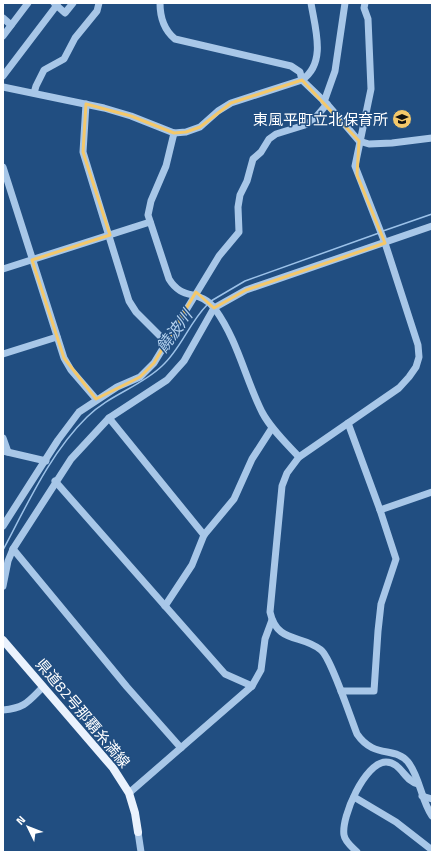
<svg xmlns="http://www.w3.org/2000/svg" width="435" height="855" font-family="'Titillium Web','Noto Sans JP',sans-serif">
<style>
.lines{fill:none;stroke-linecap:round;stroke-linejoin:round}
.stream{stroke:#9cc2e9;stroke-width:1.5}
.minor{stroke:#a8c7e8;stroke-width:7}
.major{stroke:#eaf2fd;stroke-width:8}
.marked{fill:none;stroke:#f4c86a;stroke-width:3;stroke-linejoin:round}
.labels{text-anchor:middle;dominant-baseline:central;stroke-width:3;stroke-linejoin:round;paint-order:stroke}
.poi-label{font-size:15px;fill:#fff;stroke:#214e81;text-anchor:end}
.street-label{font-size:15px;fill:#fff;stroke:#214e81}
.water-label{font-size:16px;font-style:italic;fill:#b3d1ef;stroke:#214e81}
</style>
<rect width="100%" height="100%" fill="#214e81"/>
<g class="lines">
<!-- stream -->
<g class="stream">
<path d="M383,231L432,214"/>
<path d="M211,301L245,281L379,233"/>
<path d="M3,550C27,505 50,453 87,417C109,395 140,387 162,366C181,349 189,323 207,305"/>
</g>
<!-- minor -->
<g class="minor">
<path d="M54,3L65,13L73,3"/>
<path d="M160,3C160,17 164,30 175,39L291,66L300,72L302,80C327,63 315,28 311,3"/>
<path d="M365,3L364,8L368,19L371,89L355,166L385,243L418,345L419,357L416,367L409,377L399,388L299,457L287,473L282,486L270,612C277,644 302,634 321,650C331,658 351,719 357,734C374,759 395,746 408,762C420,777 421,800 432,816"/>
<path d="M3,18L11,25"/>
<path d="M3,36L28,3"/>
<path d="M3,76L57,5"/>
<path d="M3,87L104,108L131,116L174,133L186,132L200,127L218,111L231,103L302,80L327,104L359,141L369,144L392,143L432,138"/>
<path d="M34,93L36,86L44,70L64,59L75,38L97,11L99,3"/>
<path d="M324,102L335,71L345,3"/>
<path d="M86,104L83,152L129,301L136,312L167,343"/>
<path d="M174,133L166,166L151,201L148,215L169,279C183,302 199,288 215,309C238,341 245,378 262,412C271,429 286,443 299,457"/>
<path d="M3,167L64,358L71,370L96,399"/>
<path d="M3,269L150,222"/>
<path d="M3,354L57,337"/>
<path d="M109,418L204,535"/>
<path d="M3,438L8,452"/>
<path d="M3,451L46,461"/>
<path d="M55,481L225,674L252,686"/>
<path d="M380,510L432,492"/>
<path d="M3,526L58,440L79,412L117,387L140,377L154,363L219,256L239,232L238,207L240,195L247,181L253,159L261,152L269,139L276,134L305,125L316,117L327,104"/>
<path d="M13,549L127,687L181,748"/>
<path d="M3,586L8,561L13,549L71,459L109,418L167,380L184,361L214,308L246,290L432,226"/>
<path d="M165,606L192,565L204,535L234,499L252,459L272,428"/>
<path d="M341,691H374L378,631L381,604L396,559L380,510L348,423"/>
<path d="M3,710C25,708 28,702 43,687"/>
<path d="M129,793L252,686L261,670L265,639L272,620"/>
<path d="M422,796L432,799"/>
<path d="M354,797L396,822L432,850"/>
<path d="M138,832L141,852"/>
<path d="M357,852C353,848 345,842 344,835C341,817 365,762 386,762C401,762 405,782 418,784"/>
</g>
<!-- major -->
<path class="major" d="M3,640L113,768L129,793L135,813L138,832"/>
</g>
<!-- marked area -->
<path class="marked" d="M302,80L359,141L357,175L385,243L246,290L214,308L196,292L154,363L140,377L96,399L64,358L32,260L110,235L83,152L86,104L131,116L174,133L186,132L200,127L231,103Z"/>
<!-- icons -->
<defs>
<g id="school-disc" transform="scale(1)"><circle r="9.5" fill="#f4c86a" stroke="#214e81"/><path d="M0-5L7-2L0 1L-7-2ZM-4 1L0 2.5L4 1V4Q0 6-4 4Z" fill="#111"/></g>
</defs>
<g fill-rule="evenodd">
<use href="#school-disc" x="402" y="119"/>
</g>
<g class="labels">
<!-- poi labels -->
<g class="poi-label">
<text x="388" y="119">東風平町立北保育所</text>
</g>
<!-- street labels -->
<g class="street-label">
<text transform="translate(83 713) rotate(50)">県道82号那覇糸満線</text>
</g>
<!-- water labels -->
<g class="water-label">
<text transform="translate(174 331) rotate(-54)">饒波川</text>
</g>
</g>
<!-- border -->
<rect width="435" height="855" fill="none" stroke="#ffffff" stroke-width="8"/>
<!-- north arrow -->
<g transform="translate(28 827) rotate(313)" stroke="#214e81" stroke-width="3" paint-order="stroke">
<path d="M0-3L7 15L0 10L-7 15Z" fill="#ffffff"/>
<text y="-6" font-size="11" font-weight="bold" text-anchor="middle" fill="#ffffff">N</text>
</g>
</svg>
